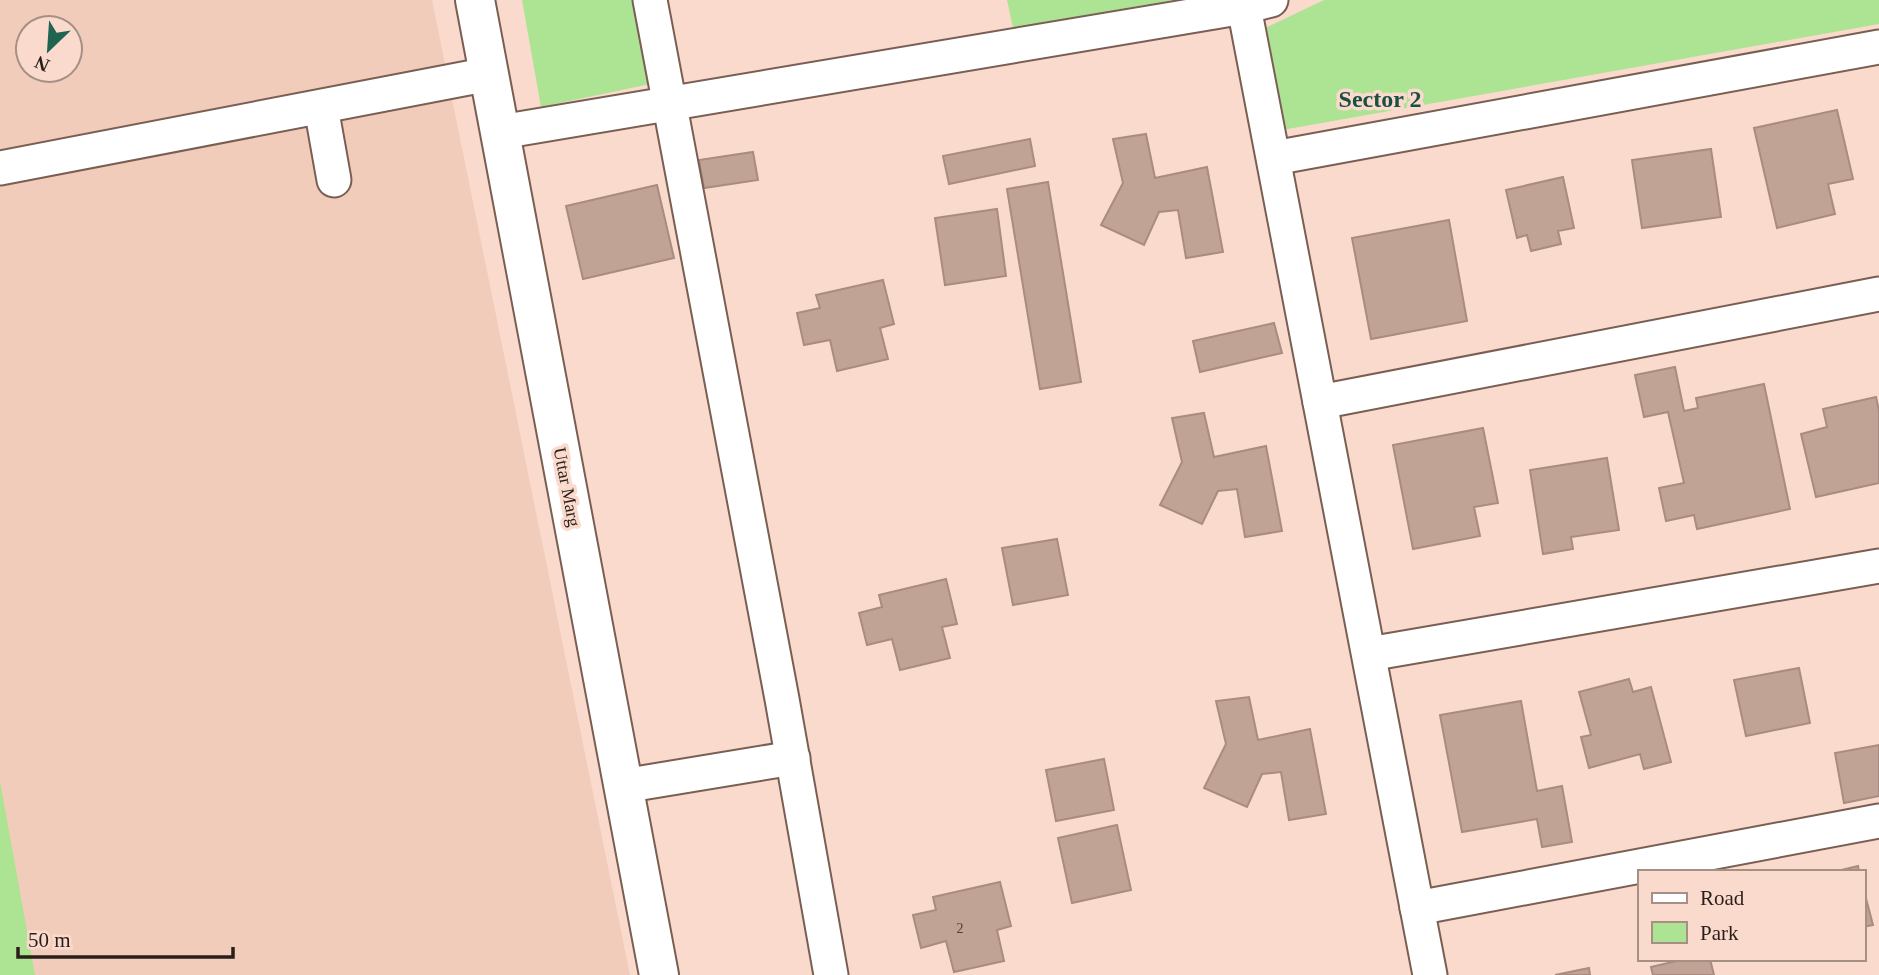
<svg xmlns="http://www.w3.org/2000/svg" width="1879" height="975" font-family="Georgia,serif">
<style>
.built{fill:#f2ccbb;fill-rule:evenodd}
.green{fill:#ace493}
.building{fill:#c1a396;stroke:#a98c7f;stroke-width:2}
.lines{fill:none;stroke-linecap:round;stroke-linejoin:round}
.minor-casing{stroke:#795f53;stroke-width:37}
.major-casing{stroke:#795f53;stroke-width:42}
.minor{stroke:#fff;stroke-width:33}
.major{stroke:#fff;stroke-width:38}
.labels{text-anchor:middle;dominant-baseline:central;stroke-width:7;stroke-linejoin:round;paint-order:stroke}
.number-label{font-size:14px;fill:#4f3f38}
.street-label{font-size:18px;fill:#291e19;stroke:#fadacd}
.district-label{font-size:24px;font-weight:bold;fill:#1b4f41;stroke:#fadacd}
</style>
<rect width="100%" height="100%" fill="#fadacd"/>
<!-- built -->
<path class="built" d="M0,0H432L630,975H0ZM28,28H70V70H28Z"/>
<!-- green -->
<g class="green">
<path d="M522,0H640L655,83L541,107Z"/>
<path d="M1007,0H1173L1013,28Z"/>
<path d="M1324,0H1879V24L1282,130L1263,29Z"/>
<path d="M0,781L35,975H0Z"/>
</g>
<!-- building -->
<g class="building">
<path d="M1837,110L1853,179L1828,184L1835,214L1777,228L1754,128Z"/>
<path d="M1146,134L1155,178L1207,167L1223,252L1186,258L1178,210L1159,212L1144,245L1101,225L1123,183L1113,139Z"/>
<path d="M1030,139L1035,166L949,184L943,156Z"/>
<path d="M1711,149L1721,217L1642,228L1632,160Z"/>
<path d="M753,152L758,180L704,188L699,160Z"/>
<path d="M1563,177L1574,228L1558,231L1561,244L1531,251L1527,235L1517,238L1506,190Z"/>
<path d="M1048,182L1081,382L1040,389L1007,189Z"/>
<path d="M657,185L674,258L583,279L566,206Z"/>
<path d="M997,209L1006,276L945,285L935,218Z"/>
<path d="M1449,220L1467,321L1371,339L1352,238Z"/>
<path d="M883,280L894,324L880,328L888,359L837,371L830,340L804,345L797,313L820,308L816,295Z"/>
<path d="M1274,323L1282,353L1200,372L1193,341Z"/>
<path d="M1675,367L1684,411L1698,408L1696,398L1764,384L1790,509L1697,529L1694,515L1666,521L1659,488L1684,483L1668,412L1644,417L1635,375Z"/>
<path d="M1876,397L1879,411V483L1816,497L1801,434L1827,427L1823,409Z"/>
<path d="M1204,413L1214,457L1266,446L1282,531L1245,537L1237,489L1218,491L1202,524L1160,505L1182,462L1172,418Z"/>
<path d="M1483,428L1498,503L1474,507L1480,536L1413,549L1393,445Z"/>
<path d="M1607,458L1619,530L1571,537L1573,549L1543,554L1530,470Z"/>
<path d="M1057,539L1068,595L1013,605L1002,548Z"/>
<path d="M946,579L957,624L942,627L950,658L900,670L892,639L867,645L859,613L882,607L879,595Z"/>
<path d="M1799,668L1810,723L1746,736L1734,680Z"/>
<path d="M1629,679L1633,692L1651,687L1671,762L1644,769L1640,754L1589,768L1581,737L1591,735L1579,692Z"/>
<path d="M1249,697L1258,740L1310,729L1326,814L1289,820L1281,772L1262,774L1247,807L1204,788L1226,744L1216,701Z"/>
<path d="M1521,701L1537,791L1562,786L1572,842L1542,847L1537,819L1462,832L1440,715Z"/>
<path d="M1879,745V796L1844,803L1835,753Z"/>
<path d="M1104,759L1114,810L1056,821L1046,770Z"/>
<path d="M1117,825L1131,890L1072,903L1058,838Z"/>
<path d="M1858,866L1859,872H1833Z"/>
<path d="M1000,882L1011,926L997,930L1004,961L954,972L946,941L921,948L913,915L936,910L933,897Z"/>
<path d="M1863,887L1873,925L1863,927Z"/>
<path d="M1685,959H1710L1714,975H1653L1651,967Z"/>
<path d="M1589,968L1590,975H1555Z"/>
</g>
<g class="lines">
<!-- minor casing -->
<g class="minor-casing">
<g id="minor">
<path d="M650,0L782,699L831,975"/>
<path d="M1244,7L1430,975"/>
<path d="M321,107L334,180"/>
<path d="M500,132L1244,7L1271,0"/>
<path d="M1274,158L1879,47"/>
<path d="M0,168L489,74"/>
<path d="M1320,402L1879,294"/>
<path d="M1369,654L1879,566"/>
<path d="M623,786L793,758"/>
<path d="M1417,908L1879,821"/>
</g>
</g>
<!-- major casing -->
<g class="major-casing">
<path id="major" d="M475,0L659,975"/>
</g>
<!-- minor -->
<use href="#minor" class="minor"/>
<!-- major -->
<use href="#major" class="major"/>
</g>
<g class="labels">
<!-- number labels -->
<g class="number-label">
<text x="960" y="928">2</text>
</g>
<!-- street labels -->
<g class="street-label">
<text transform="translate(567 487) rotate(79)">Uttar Marg</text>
</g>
<!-- district labels -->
<g class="district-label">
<text x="1380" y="99">Sector 2</text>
</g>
</g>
<!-- legend -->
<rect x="1638" y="870" width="228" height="91" fill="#fadacd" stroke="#a68f85" stroke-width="2"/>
<rect x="1652" y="893" width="35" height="10" fill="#ffffff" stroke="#a68f85" stroke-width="2"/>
<text x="1700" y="905" font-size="21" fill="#291e19">Road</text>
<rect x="1652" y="922" width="35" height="21" fill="#ace493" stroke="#a68f85" stroke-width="2"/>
<text x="1700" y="940" font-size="21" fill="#291e19">Park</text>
<!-- north arrow -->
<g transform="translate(49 49) rotate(205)"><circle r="33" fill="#fadacd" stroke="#a68f85" stroke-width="2"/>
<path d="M0-5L12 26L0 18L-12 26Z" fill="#216351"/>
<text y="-10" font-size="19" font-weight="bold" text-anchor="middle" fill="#291e19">N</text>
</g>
<!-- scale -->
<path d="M18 947v10h215v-10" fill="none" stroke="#291e19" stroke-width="3.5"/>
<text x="28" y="947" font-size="21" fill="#291e19" stroke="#fadacd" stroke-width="5" paint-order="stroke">50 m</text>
</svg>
